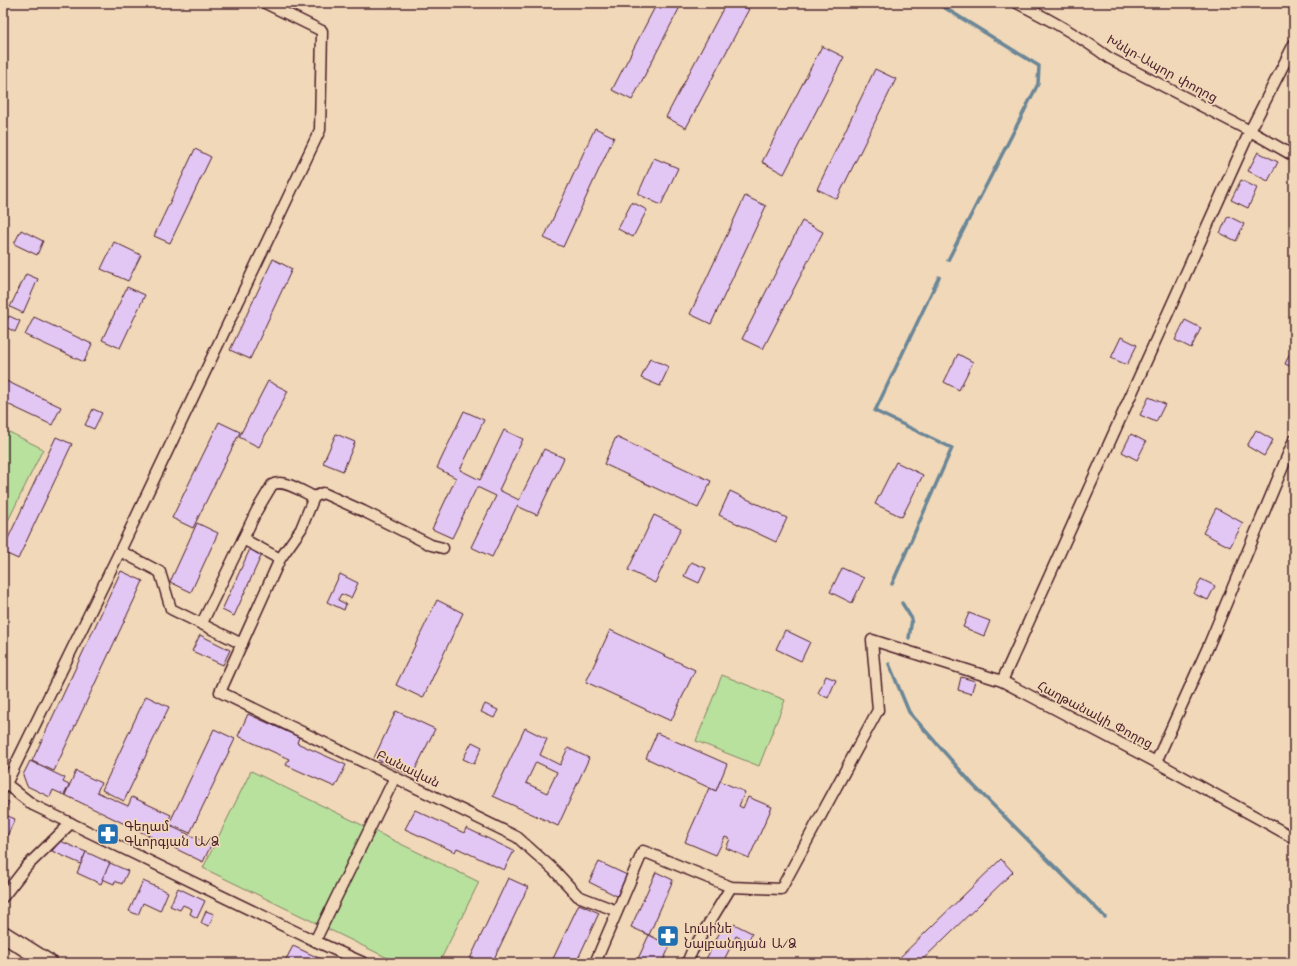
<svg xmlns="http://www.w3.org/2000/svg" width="1297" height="966" font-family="'Architects Daughter','Noto Sans Armenian',sans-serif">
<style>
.green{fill:#b8e19d;stroke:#818064}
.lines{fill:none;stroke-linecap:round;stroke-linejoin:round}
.stream{stroke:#6a8697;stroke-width:3.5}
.building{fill:#e2c6f4;stroke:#4a1f2b;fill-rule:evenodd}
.street-casing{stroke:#4a1f2b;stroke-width:13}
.primary-casing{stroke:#4a1f2b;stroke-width:19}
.street{stroke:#f1d8b8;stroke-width:10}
.primary{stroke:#f1d8b8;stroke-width:16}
.labels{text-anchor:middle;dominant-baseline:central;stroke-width:3.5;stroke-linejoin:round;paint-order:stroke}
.street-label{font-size:13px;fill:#4a1f2b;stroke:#f1d8b8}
.poi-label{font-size:13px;fill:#4a1f2b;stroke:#f1d8b8;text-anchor:start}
</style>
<rect width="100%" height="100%" fill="#f1d8b8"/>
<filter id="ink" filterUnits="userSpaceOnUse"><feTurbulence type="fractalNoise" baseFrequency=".025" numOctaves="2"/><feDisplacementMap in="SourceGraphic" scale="8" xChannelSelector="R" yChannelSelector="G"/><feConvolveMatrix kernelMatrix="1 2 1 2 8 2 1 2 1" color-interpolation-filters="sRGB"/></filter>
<g filter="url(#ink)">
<!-- green -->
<g class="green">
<path d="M3,429L43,449L3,531Z"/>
<path d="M722,675L785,700L759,766L696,741Z"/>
<path d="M251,771L479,882L439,963H398L203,868Z"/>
</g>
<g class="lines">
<!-- stream -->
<g class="stream">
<path d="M937,3L1039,66L1038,84L948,260"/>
<path d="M892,584L952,448L875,411L939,277"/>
<path d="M902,603L912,619L909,638"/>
<path d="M889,664L909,712L974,786L1105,917"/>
</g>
</g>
<!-- building -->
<g class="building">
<path d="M657,3H682L632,100L612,90Z"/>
<path d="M726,3H737L749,9L686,128L666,117Z"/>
<path d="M822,46L844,57L784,174L762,162Z"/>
<path d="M875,69L896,79L837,199L817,189Z"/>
<path d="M595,128L614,137L563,247L544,238Z"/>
<path d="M195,149L211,157L170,243L154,236Z"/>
<path d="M1258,152L1278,162L1268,181L1248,171Z"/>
<path d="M654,158L678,168L661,205L638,194Z"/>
<path d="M1241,180L1257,188L1248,208L1231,200Z"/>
<path d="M745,196L766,206L711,324L690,314Z"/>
<path d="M632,202L647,210L633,237L618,229Z"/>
<path d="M1228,216L1244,224L1236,241L1220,233Z"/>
<path d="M802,221L823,232L763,349L742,339Z"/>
<path d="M21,230L43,241L37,255L14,244Z"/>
<path d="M114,242L141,255L128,281L101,269Z"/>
<path d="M273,259L292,269L250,359L230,350Z"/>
<path d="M26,274L38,279L23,313L10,307Z"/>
<path d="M127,287L145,295L120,348L102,340Z"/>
<path d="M9,316L20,321L15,332L4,326Z"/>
<path d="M34,317L92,344L84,362L25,335Z"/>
<path d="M1185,320L1201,328L1191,348L1175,340Z"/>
<path d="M1121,337L1137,345L1127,365L1111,358Z"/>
<path d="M1294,344V368L1285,364Z"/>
<path d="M958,354L973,362L959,390L944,382Z"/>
<path d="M650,358L669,367L660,386L641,378Z"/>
<path d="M4,380L61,407L52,425L3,402Z"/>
<path d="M268,381L288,391L259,447L239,437Z"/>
<path d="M1149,397L1165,404L1156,422L1140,415Z"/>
<path d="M93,409L102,413L94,429L85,425Z"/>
<path d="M464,411L484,420L460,470L480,480L504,430L523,439L499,490L519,500L544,449L564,458L537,515L517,506L492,557L471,547L496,496L477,487L452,538L432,529L456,478L437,468Z"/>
<path d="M219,422L240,432L193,528L172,518Z"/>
<path d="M1256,430L1273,440L1264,456L1247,446Z"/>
<path d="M336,434L355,442L343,471L323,463Z"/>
<path d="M1131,434L1146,442L1137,460L1122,452Z"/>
<path d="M56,437L72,444L18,559L3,552V549Z"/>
<path d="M616,437L711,481L698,508L604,464Z"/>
<path d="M896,462L923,475L902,517L875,504Z"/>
<path d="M730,491L787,518L776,542L719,515Z"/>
<path d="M1216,508L1243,523L1230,547L1203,533Z"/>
<path d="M654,515L681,528L655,583L628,570Z"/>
<path d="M197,523L218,533L191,592L170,582Z"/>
<path d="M250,549L262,554L234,616L222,610Z"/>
<path d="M691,562L706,568L699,583L684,576Z"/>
<path d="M842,568L864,578L852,603L830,592Z"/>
<path d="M121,571L143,581L54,771L32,761Z"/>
<path d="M340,574L358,583L351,598L341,594L338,600L346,604L344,610L327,602Z"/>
<path d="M1201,579L1215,586L1208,600L1194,594Z"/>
<path d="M437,600L463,613L423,698L396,685Z"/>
<path d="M969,613L990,621L984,636L963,627Z"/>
<path d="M610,630L695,670L671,721L586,682Z"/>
<path d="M785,630L810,642L801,661L776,649Z"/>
<path d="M200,635L230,650L223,665L192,651Z"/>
<path d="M826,676L836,680L828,698L818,693Z"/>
<path d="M961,677L975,681L971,694L958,690Z"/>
<path d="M146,696L169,707L124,801L102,790Z"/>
<path d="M485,704L498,710L494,718L481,712Z"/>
<path d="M396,711L435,729L412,776L374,758Z"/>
<path d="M248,714L299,737L297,743L346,765L335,787L286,765L289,759L238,736Z"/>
<path d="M525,728L547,739L540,755L560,765L568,748L589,758L558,826L493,796ZM536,762L557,772L547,793L526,783Z"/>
<path d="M214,729L235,739L190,833L169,824Z"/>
<path d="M657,733L727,764L716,791L646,758Z"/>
<path d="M472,742L482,747L474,764L463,759Z"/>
<path d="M30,761L65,778L63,782L69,785L64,795L53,790L50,797L27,786L23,775Z"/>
<path d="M76,771L101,783L97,792L128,806L132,797L171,815L166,824L211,845L203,862L65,795Z"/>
<path d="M720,781L745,792L739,806L743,808L748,797L772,807L749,858L726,848L730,839L725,837L716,855L685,842L709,788L716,791Z"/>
<path d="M3,800L9,802L3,814L15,819L6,838L3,836Z"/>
<path d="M415,810L464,833L466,828L514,851L504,870L457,848L455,852L405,829Z"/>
<path d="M60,841L86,852L81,864L52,851Z"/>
<path d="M86,852L110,863L101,884L77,873Z"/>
<path d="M1001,859L1013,872L919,963H894Z"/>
<path d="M599,862L627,875L617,896L589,882Z"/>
<path d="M110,863L128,871L122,884L115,881L114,884L102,879Z"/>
<path d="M656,872L673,880L649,935L631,927Z"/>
<path d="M508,878L528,887L492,963H468Z"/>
<path d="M143,881L168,892L160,911L143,903L138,915L129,911Z"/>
<path d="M178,888L205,901L197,918L190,914L192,909L183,905L180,910L170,906Z"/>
<path d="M579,904L599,913L576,963H551Z"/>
<path d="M206,911L214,914L209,926L201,923Z"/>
<path d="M734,924L752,933L748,942L736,936L724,960L730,963H704L722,928L730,932Z"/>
<path d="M649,935L670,946L662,963H636Z"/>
<path d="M293,946L321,959L319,963H284Z"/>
<path d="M867,957L874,963H861Z"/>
</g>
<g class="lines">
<!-- street casing -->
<g class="street-casing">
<g id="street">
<path d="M265,3L322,31L320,130L120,551L6,784L33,805L315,941L364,963"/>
<path d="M1017,3C1049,19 1080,36 1109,58L1250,131L1294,156"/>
<path d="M243,539L257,510L272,485C283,478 303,492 314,497"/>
<path d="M120,551L160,572L171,609L242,644"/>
<path d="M280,559L301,529L314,497L323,493L363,511L431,545L443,548"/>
<path d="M202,623L243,539L280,559L220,692L517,837L554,870L578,896L617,911"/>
<path d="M1002,681L1250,131L1294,44"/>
<path d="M1156,762L1208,647L1294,440"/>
<path d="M3,897L27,866L71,823"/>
<path d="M315,941L395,777"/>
<path d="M595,963L643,851L731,887L781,889L878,710L872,640L1002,681L1156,762L1294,838"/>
<path d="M687,963L692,951L731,887"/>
</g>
</g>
<!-- primary casing -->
<g class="primary-casing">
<path id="primary" d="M3,934L49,963"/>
</g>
<!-- street -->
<use href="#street" class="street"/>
<!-- primary -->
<use href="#primary" class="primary"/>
</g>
</g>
<!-- icons -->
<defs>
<g id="pharmacy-square" transform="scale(1.15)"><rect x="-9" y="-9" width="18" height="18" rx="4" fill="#1f6fb2" stroke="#f1d8b8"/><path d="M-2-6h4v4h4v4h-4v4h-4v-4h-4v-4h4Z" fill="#fff"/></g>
</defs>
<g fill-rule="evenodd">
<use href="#pharmacy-square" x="108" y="834"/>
<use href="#pharmacy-square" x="668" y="936"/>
</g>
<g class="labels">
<!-- street labels -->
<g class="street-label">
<text transform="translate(1162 69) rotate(29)">Խնկո-Ապոր փողոց</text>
<text transform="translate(1095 715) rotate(28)">Հաղթանակի Փողոց</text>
<text transform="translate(408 769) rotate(26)">Բանավան</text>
</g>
<!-- poi labels -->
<g class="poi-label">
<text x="124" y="827">Գեղամ<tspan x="124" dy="15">Գևորգյան Ա/Ձ</tspan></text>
<text x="684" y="929">Լուսինե<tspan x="684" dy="15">Նալբանդյան Ա/Ձ</tspan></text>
</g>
</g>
<!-- margin -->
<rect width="1297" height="966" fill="none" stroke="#f1d8b8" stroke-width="16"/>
<rect x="8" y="8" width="1281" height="950" fill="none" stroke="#4a1f2b" stroke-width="1.5" filter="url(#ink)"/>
</svg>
